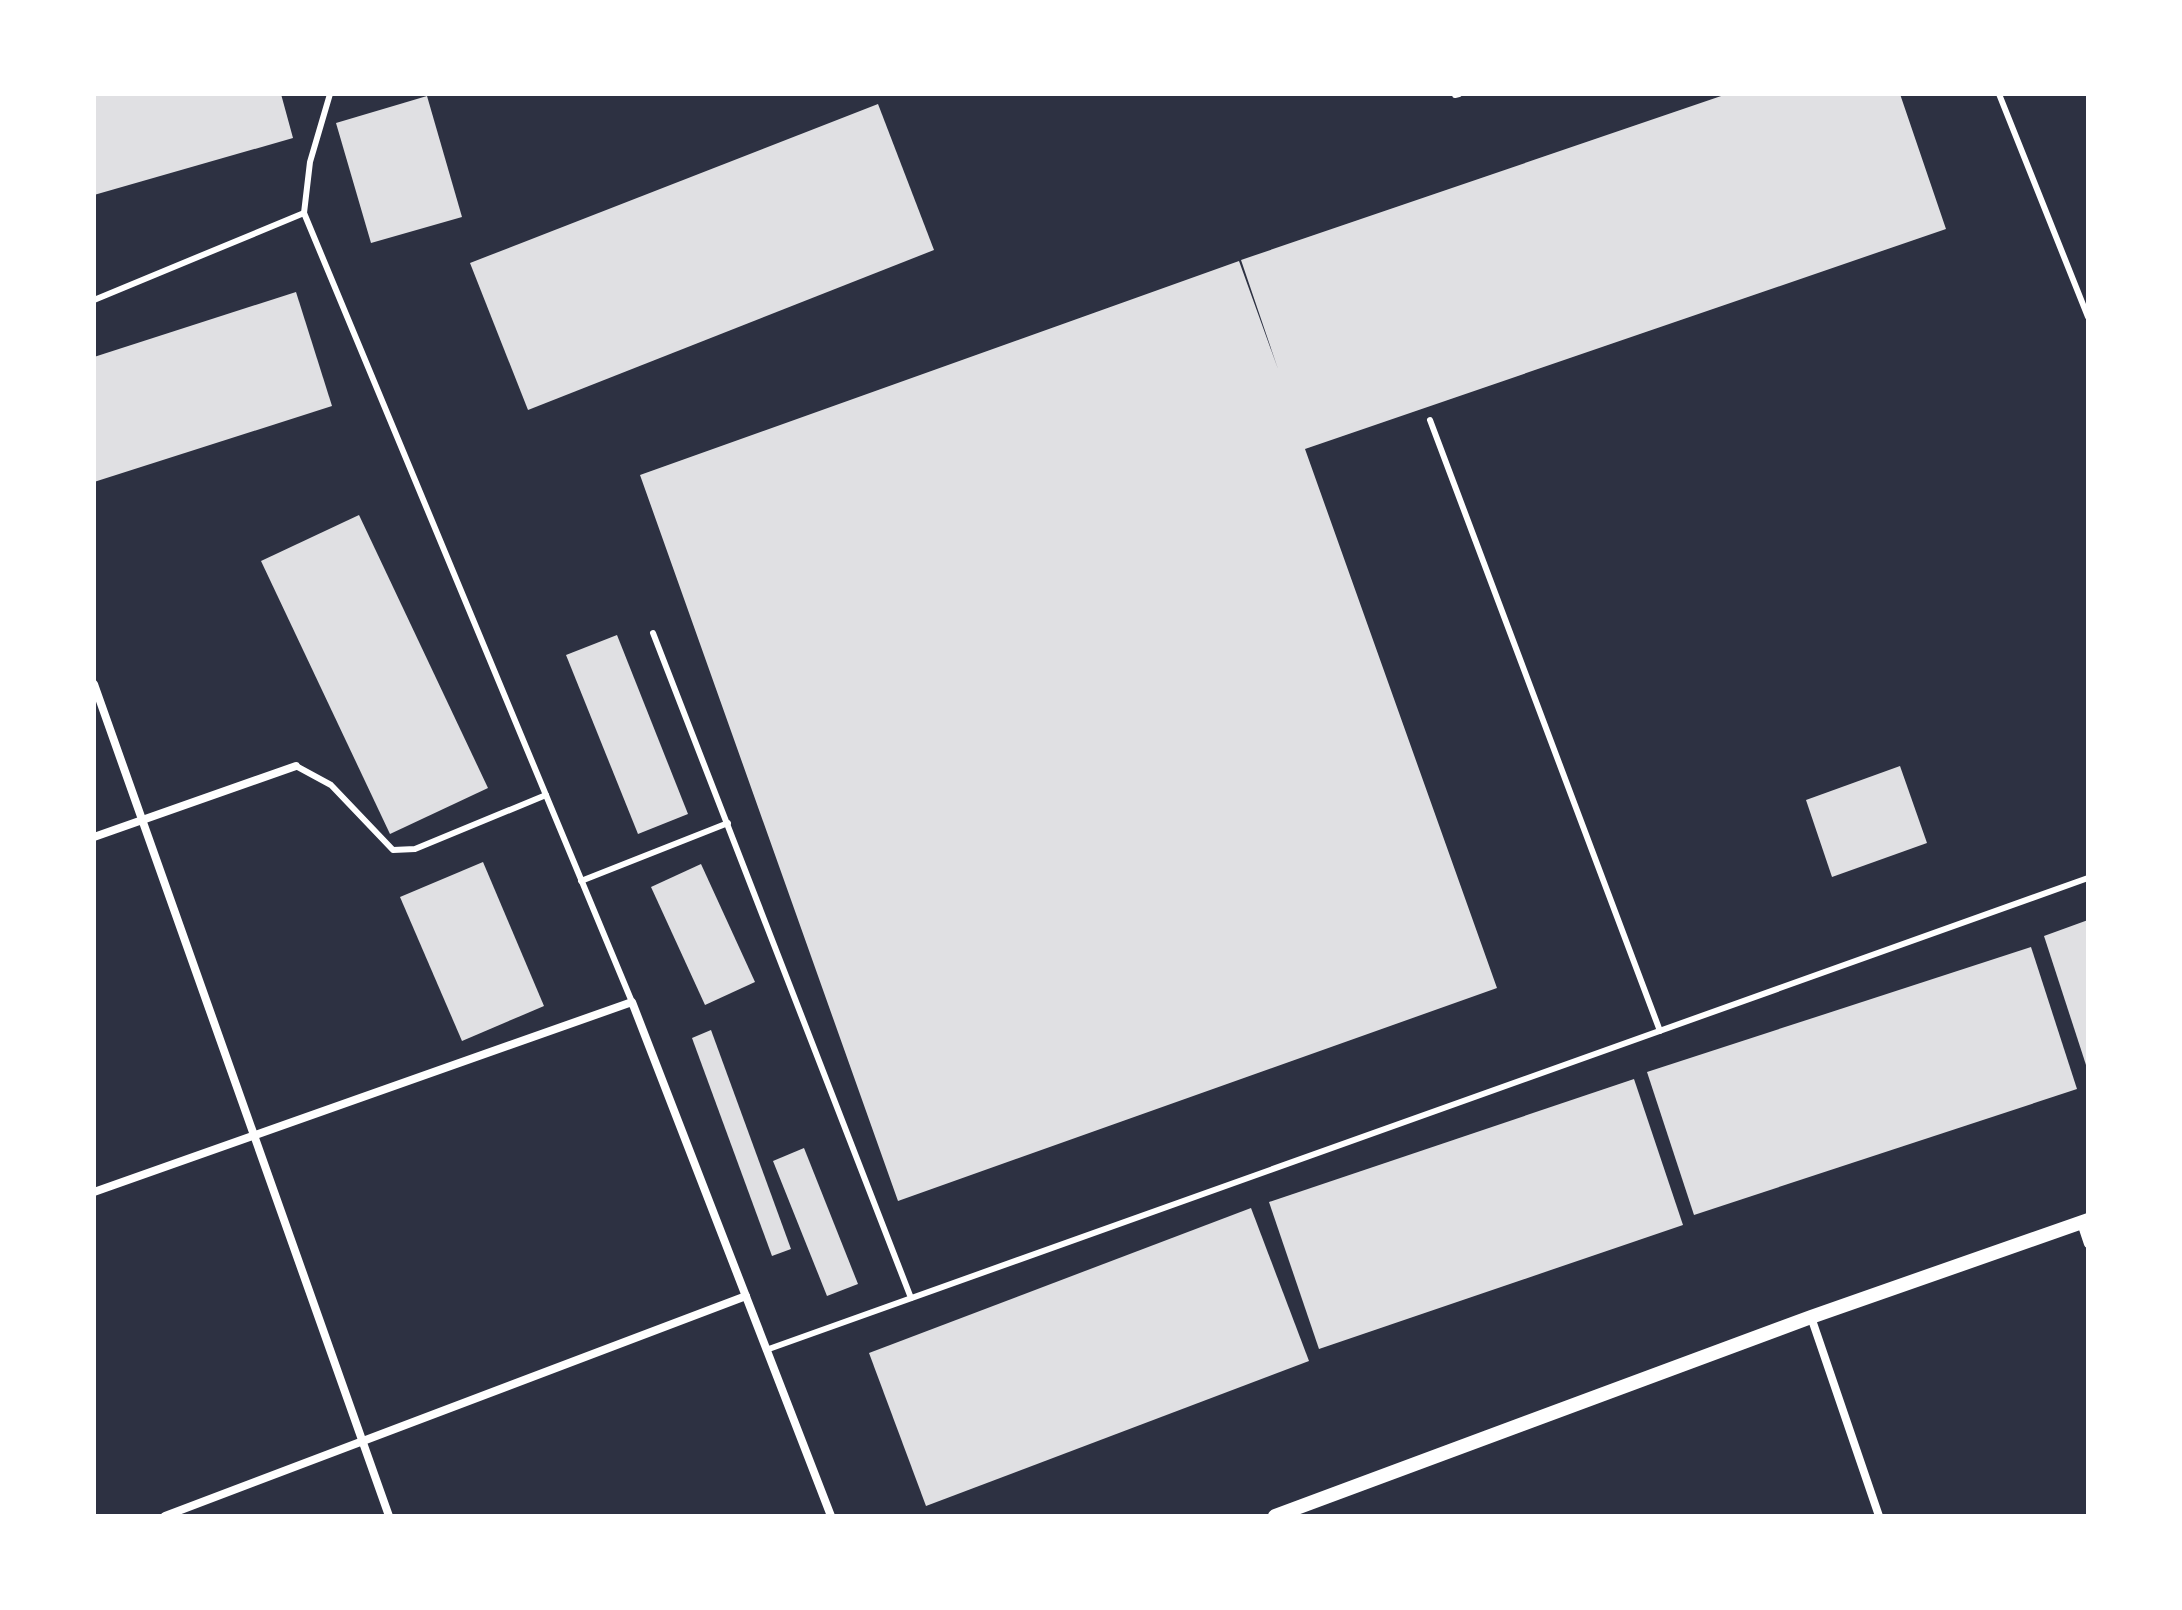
<svg xmlns="http://www.w3.org/2000/svg" width="2182" height="1610" font-family="Spectral,serif">
<style>
.building{fill:#e0e0e3}
.lines{fill:none;stroke-linecap:round;stroke-linejoin:round}
.service{stroke:#fff;stroke-width:6}
.minor{stroke:#fff;stroke-width:8}
.tertiary{stroke:#fff;stroke-width:14}
</style>
<rect width="100%" height="100%" fill="#2d3142"/>
<!-- building -->
<g class="building">
<path d="M94,94H281L293,138L94,195Z"/>
<path d="M1727,94H1900L1946,229L1305,449L1497,988L898,1201L640,475L1239,261L1278,369L1241,260Z"/>
<path d="M427,96L462,217L371,243L336,123Z"/>
<path d="M878,104L934,250L528,410L470,263Z"/>
<path d="M296,292L332,406L94,482V357Z"/>
<path d="M359,515L488,788L390,834L261,561Z"/>
<path d="M617,635L688,814L638,834L566,655Z"/>
<path d="M1900,766L1927,843L1832,877L1806,800Z"/>
<path d="M483,862L544,1006L462,1041L400,897Z"/>
<path d="M701,864L755,982L705,1005L651,887Z"/>
<path d="M2088,920V1068H2087L2044,936Z"/>
<path d="M2031,947L2077,1089L1694,1215L1647,1072Z"/>
<path d="M711,1030L791,1249L772,1256L692,1038Z"/>
<path d="M1634,1079L1683,1225L1319,1349L1269,1202Z"/>
<path d="M804,1148L858,1284L827,1296L773,1161Z"/>
<path d="M1251,1208L1309,1361L926,1506L869,1353Z"/>
</g>
<g class="lines">
<!-- service -->
<g class="service">
<path d="M330,94L310,162L304,213L632,1002"/>
<path d="M1999,94L2088,317"/>
<path d="M1455,95L1459,94"/>
<path d="M94,300L304,213"/>
<path d="M1430,420L1660,1031"/>
<path d="M653,633L911,1298"/>
<path d="M296,766L331,785L393,850L415,849L546,795"/>
<path d="M581,881L728,823"/>
<path d="M766,1350L2088,878"/>
</g>
<!-- minor -->
<g class="minor">
<path d="M94,684L389,1516"/>
<path d="M94,837L296,766"/>
<path d="M94,1192L632,1002L831,1516"/>
<path d="M2081,1223L2088,1244"/>
<path d="M1811,1317L1879,1516"/>
<path d="M165,1516L746,1296"/>
</g>
<!-- tertiary -->
<path class="tertiary" d="M1275,1516L1811,1317L2088,1220"/>
</g>
<!-- border -->
<rect width="2182" height="1610" fill="none" stroke="#ffffff" stroke-width="192"/>
</svg>
